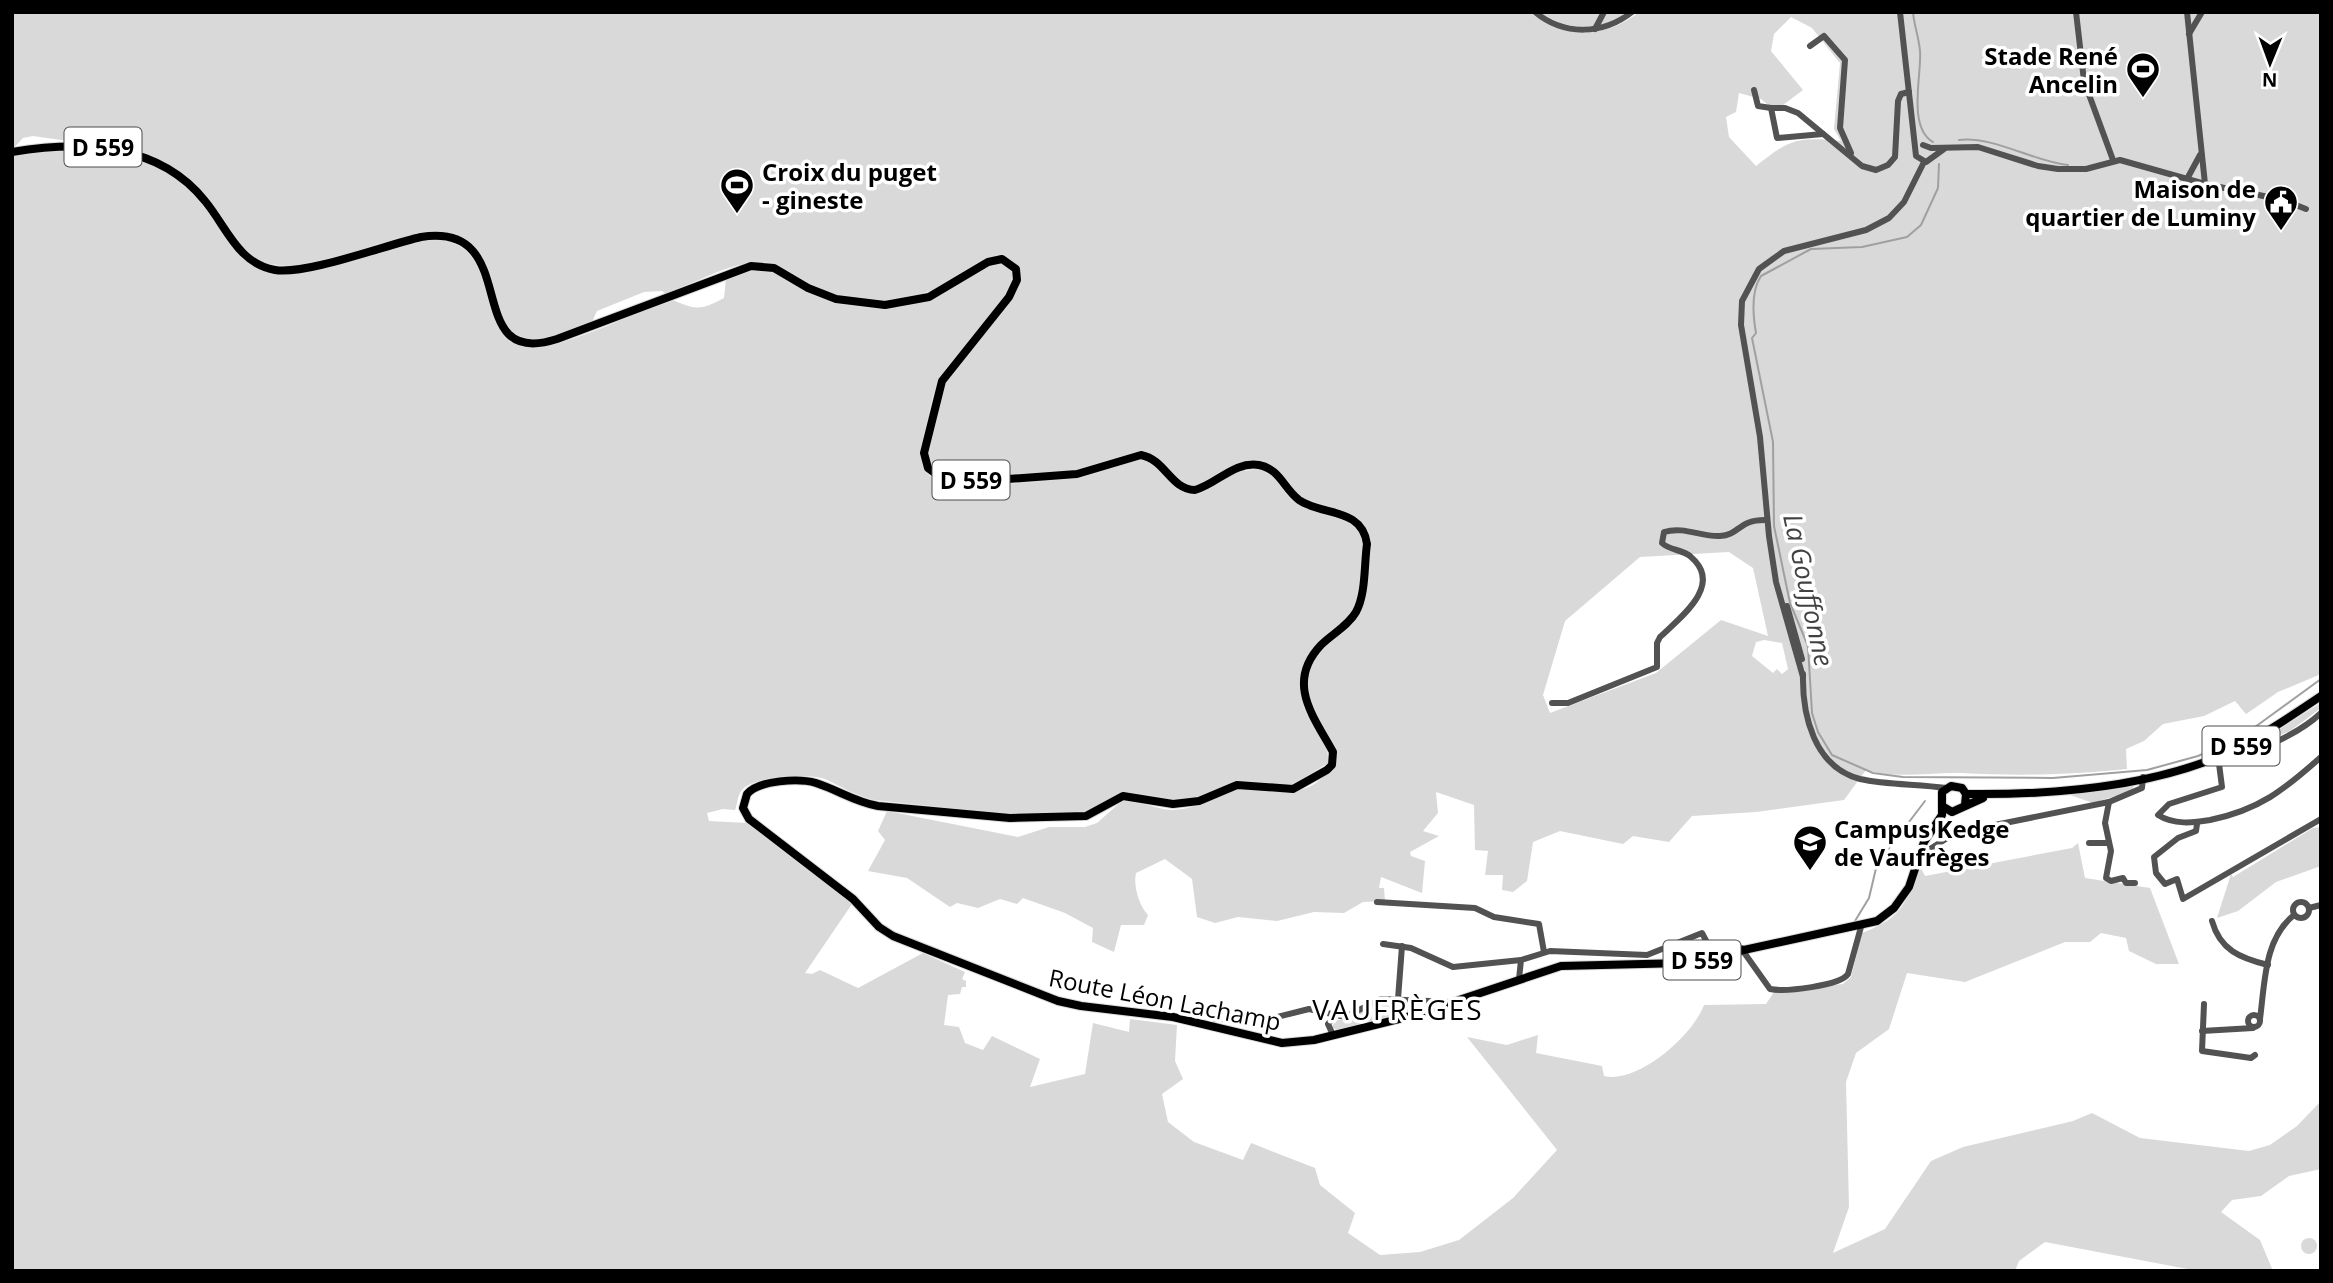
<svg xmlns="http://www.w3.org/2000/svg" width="2333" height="1283" font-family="'Open Sans',sans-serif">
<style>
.green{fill:#d9d9d9;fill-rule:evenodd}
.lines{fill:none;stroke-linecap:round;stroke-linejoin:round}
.stream{stroke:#a0a0a0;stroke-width:2}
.major-casing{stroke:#dbdbdb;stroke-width:10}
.minor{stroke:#525252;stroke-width:6}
.major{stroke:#000;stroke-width:8}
.labels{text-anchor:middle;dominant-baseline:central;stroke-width:7;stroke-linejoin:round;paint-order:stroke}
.shield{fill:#fff;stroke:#4c4c4c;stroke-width:2}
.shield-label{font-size:23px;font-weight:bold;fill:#000}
.poi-label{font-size:24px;font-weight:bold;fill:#000;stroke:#fff;text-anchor:end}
.street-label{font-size:24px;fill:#000;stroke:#fff}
.water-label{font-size:26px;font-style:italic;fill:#414141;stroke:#fff}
.quarter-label{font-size:28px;letter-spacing:2px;fill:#000;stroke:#fff}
</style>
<rect width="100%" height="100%" fill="#fff"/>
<!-- green -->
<g class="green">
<path d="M12,12H1529C1565,37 1604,40 1639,12H2321V674L2278,692L2246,714L2235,701L2204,716L2163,724L2144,741L2126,749L2127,769C2068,775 2021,776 1961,773C1929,772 1898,779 1866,770L1844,800L1756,812L1692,816L1669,842L1633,836L1623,844L1560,831L1533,842L1527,881L1513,892L1502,890L1503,875H1485L1488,851L1475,850L1474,805L1436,792L1438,813L1423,831L1439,836L1410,852L1411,856L1425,861L1422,893L1381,877L1379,888H1384L1385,901L1363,902L1344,913L1314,912L1277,921L1238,917L1215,923L1197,917L1192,879L1165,859L1136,873C1133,885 1139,906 1148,915L1144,925H1121L1114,952L1092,942L1093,928L1065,913L1023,898L1017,904L1000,899L978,908L957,903L950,907L907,878L868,871L885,840L878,831L887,811L1018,837L1049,827H1085L1097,823L1123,800C1139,800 1155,809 1171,810C1198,810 1214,794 1239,789C1276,782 1298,809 1334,766C1324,739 1302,704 1308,674C1315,643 1346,637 1356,616C1363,602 1371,539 1365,526L1339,510L1300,497L1285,477L1260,463C1243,469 1195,493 1180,485C1167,477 1164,461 1148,454C1098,467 979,493 933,470L927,453L944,382L1011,299L1020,281L1018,268L1002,257C940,288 891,318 820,290C801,282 784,263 763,262C732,261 695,283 666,294L662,291L644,292L597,311L592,322L550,338L529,340L511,333L496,309L492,279L484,260L476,250L445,234L421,235L296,267L262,263L245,252L197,188L124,149L33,136L23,138L12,150ZM1791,17L1812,28L1840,63L1834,129L1841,141C1798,137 1791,138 1756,166L1729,137L1726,117L1736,112L1739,93L1761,99L1775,111L1803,90L1771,51L1774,34ZM1729,552L1753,568L1768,636L1721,620L1656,673L1550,713L1543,695L1565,621L1640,557ZM1764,640L1782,643L1788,669L1782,674L1777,669L1773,673L1752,656L1756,642Z"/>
<path d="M1540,12H1623V16C1597,32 1564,30 1540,12Z"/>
<path d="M53,149C105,151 157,155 195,195C221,222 232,265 272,273C304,280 387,250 422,241C515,230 462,352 538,347C570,345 638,312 671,299C695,310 700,311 724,298L726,278L752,269L773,271L806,291L835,302L870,308H897L940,296L990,265L1001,263L1012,271C1016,297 959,353 942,374C932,390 930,412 925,431C922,446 916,463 930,476C947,492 1059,481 1085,476C1104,472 1122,463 1141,459C1166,466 1169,493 1195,494L1236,472L1259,469L1274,477L1289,494L1351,523C1354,525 1357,527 1359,530C1367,543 1359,603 1350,615C1336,632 1313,640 1306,662C1286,719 1331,728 1328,763L1292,785L1237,781L1197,797L1173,801L1121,792L1083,813L1004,814L874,800C855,795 842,787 825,779C809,773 752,776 742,790C737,796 738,803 735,810L723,809L707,813L709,821L747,823L852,904L805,973L812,974L820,970L858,988L923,953L965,972L962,979L966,981V987H962L960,994L948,995L944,1025L959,1027L965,1043L983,1050L992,1036L1040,1059L1030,1087L1085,1074L1093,1023L1129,1032L1130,1019L1177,1025L1175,1061L1183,1079L1162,1094L1168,1122L1194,1142L1243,1160L1251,1143L1315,1168L1320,1185L1355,1213L1348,1233L1380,1255L1420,1252L1459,1240L1513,1198L1557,1150L1467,1037L1507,1045L1538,1035L1536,1053L1602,1066L1604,1076C1637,1084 1692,1037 1704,1005L1766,1004L1774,992L1843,984L1851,977L1862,933C1902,918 1906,904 1920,866L1925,876L2072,848L2078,843L2085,878L2150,888L2179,964H2156L2129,951L2126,938L2101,933L2090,942H2065L1965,982L1907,973L1889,1029L1856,1053L1846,1082L1849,1207L1833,1253L1885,1229L1931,1161L1963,1147L2073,1121L2092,1113L2140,1138L2249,1151L2270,1145L2297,1126L2321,1101V1169L2289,1176L2261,1196L2232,1200L2221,1212L2260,1240L2273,1271H2198L2045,1242L2019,1261L2015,1271H12V156Z"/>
<path d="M2321,703V708L2290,731L2248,749Z"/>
<path d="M2134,786L2131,791L2093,803L2064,793Z"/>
<path d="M2321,827V866L2276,882L2238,911L2217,918L2231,874L2233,877L2313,828Z"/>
<path d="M1382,1002L1428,1006L1337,1030L1332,1027L1336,1020H1345Z"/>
<circle cx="2309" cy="1246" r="8"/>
</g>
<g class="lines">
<!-- stream -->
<g class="stream">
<path d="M1913,12C1914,25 1919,38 1920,51C1922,74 1907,127 1933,142"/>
<path d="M1959,140C1994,136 2032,161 2068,165"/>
<path d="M1939,164L1938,188L1921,225L1907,237L1862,247L1811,249L1761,276C1751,291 1753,316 1756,333L1752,338L1773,442L1774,526L1790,603L1808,646L1812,713L1818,732L1832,755L1873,773L1903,777L2053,778L2147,770L2198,756L2244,735L2321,679"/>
<path d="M1855,921L1869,898L1877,864L1925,801"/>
</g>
<!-- major casing -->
<g class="major-casing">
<g id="major">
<path d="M12,152C80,141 158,142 205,201C226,226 238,264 275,270C306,275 386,245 421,237C526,221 458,371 557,339L751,266L774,268L808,288L836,299L885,305L929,297L988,262L1002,259L1016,269L1017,280L1009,297L942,381L924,453L928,468L943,479L994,480L1077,474L1141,455C1166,460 1170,489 1195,490C1217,484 1234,461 1259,465C1280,469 1284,489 1299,500C1322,516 1362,507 1367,544C1364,565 1366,594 1356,612C1348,626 1332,634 1321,645C1285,683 1314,717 1333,752L1332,765L1327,770L1293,789L1237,785L1199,801L1173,804L1123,796L1086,816L1010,818L878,806C855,802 838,790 816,783C799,778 759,780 747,794L743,808L749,819L853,899L879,927L893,936L1058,1001L1081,1006L1173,1017L1282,1043L1314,1040L1411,1016L1561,966L1684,963L1877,921L1894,908L1909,887L1924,842L1942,815V806"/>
<path d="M1966,794C2044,795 2131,789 2205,762C2247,746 2284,721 2321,696"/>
<path d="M1965,805L1966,794L1962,788L1951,786L1942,792V806L1952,812L1983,798"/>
</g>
</g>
<!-- minor -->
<g class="minor">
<path d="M1535,12C1564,36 1603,35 1632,12"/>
<path d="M1900,12L1916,156L1926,162L1944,149"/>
<path d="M2076,12L2084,81L2113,160"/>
<path d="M2187,12L2205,184"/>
<path d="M1595,29L1604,12"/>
<path d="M2189,34L2202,12"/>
<path d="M1810,46L1824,36L1845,60L1840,128L1851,153"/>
<path d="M1754,90L1758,106L1771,108L1777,138L1823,134"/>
<path d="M1771,108H1785L1798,113L1862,166L1876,170L1888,165L1895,157L1898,101L1901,94L1909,92"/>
<path d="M1923,145L1931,148L1978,147L2038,166L2058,169H2086L2120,160L2205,184L2283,200L2306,209"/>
<path d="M2187,179L2200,155"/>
<path d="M1787,606L1802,659"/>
<path d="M1803,674C1802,715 1814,767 1860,779C1887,785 1918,784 1946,788"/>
<path d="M1803,677L1776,582L1769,536L1760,437L1741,325L1742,301L1759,269L1784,251L1866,230L1889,218L1904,202L1924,162"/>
<path d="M1552,703H1568L1657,667V643L1660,637C1680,618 1724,585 1691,557C1683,549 1670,551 1662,543L1664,532C1684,526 1701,537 1720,536C1740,535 1738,519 1767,520"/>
<path d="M2321,713C2301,732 2246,761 2218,756L2222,787L2169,804L2158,815C2174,825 2193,823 2210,820C2259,810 2284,790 2321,757"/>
<path d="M2109,802L2105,823L2111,851L2106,878L2111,881L2123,878L2126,883H2135"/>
<path d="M2197,824L2196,831L2178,838L2154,857L2156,873L2165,884L2177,879L2183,899L2321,819"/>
<path d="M2089,843H2109"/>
<path d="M1927,851L1955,833L2109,802L2142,788L2143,777"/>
<circle cx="2301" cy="910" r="8"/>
<path d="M1377,902L1475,908L1494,917L1539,924L1544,952"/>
<path d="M2309,908L2321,905"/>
<path d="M2212,921C2220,950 2240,958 2268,965"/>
<path d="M1383,944L1411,948L1453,967L1521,960"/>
<path d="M1743,951L1770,989C1785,992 1840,986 1848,974L1861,927"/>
<path d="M1519,979L1521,960L1550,951L1647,955L1702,933L1711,950L1736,946L1747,950"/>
<path d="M1398,999L1402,946"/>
<path d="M2204,1004L2202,1051L2251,1058L2255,1055"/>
<circle cx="2254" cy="1021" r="6"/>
<path d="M1215,1019L1265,1020L1309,1009L1345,1017L1381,999L1430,1001L1442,1006"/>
<path d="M2260,1019C2265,982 2264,939 2294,915"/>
<path d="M2202,1031L2253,1028"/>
<path d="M1333,1035L1328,1024L1334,1017"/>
</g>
<!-- major -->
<use href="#major" class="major"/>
</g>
<!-- icons -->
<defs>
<g id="stadium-pin" transform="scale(1.75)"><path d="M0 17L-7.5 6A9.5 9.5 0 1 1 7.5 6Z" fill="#000" stroke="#fff"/><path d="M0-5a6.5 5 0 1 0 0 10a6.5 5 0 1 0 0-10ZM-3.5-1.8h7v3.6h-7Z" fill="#fff"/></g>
<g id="civic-pin" transform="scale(1.75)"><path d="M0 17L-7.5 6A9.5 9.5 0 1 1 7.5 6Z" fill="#000" stroke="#fff"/><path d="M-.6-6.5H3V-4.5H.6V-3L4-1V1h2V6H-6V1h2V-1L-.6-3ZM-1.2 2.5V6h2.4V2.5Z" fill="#fff"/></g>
<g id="university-pin" transform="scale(1.75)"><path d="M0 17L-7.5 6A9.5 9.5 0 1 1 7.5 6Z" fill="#000" stroke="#fff"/><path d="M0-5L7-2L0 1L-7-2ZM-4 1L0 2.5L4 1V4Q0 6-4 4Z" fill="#fff"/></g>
</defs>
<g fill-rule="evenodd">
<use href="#stadium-pin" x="2143" y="69"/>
<use href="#stadium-pin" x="737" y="185"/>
<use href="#civic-pin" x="2281" y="202"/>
<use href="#university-pin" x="1810" y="842"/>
</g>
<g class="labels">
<!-- shield labels -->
<g class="shield">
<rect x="64.5" y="127.5" width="77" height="39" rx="5"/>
<rect x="932.5" y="460.5" width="77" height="39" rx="5"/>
<rect x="2202.5" y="726.5" width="77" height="39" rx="5"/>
<rect x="1663.5" y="940.5" width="77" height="39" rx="5"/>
</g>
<g class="shield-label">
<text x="103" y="147">D 559</text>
<text x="971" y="480">D 559</text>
<text x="2241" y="746">D 559</text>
<text x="1702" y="960">D 559</text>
</g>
<!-- poi labels -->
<g class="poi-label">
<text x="2118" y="55">Stade René<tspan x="2118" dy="28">Ancelin</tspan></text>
<text x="762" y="171" text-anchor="start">Croix du puget<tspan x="762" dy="28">- gineste</tspan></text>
<text x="2256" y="188">Maison de<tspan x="2256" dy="28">quartier de Luminy</tspan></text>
<text x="1834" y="828" text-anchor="start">Campus Kedge<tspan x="1834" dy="28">de Vaufrèges</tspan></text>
</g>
<!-- street labels -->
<g class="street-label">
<text transform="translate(1165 999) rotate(11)">Route Léon Lachamp</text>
</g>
<!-- water labels -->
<g class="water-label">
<text transform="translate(1809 590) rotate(78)">La Gouffonne</text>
</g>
<!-- quarter labels -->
<g class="quarter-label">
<text x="1398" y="1009">VAUFRÈGES</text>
</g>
</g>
<!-- border -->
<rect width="2333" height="1283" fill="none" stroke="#000000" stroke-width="28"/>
<!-- north arrow -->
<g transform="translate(2270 63) rotate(181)" stroke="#ffffff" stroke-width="5" paint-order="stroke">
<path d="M0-5L12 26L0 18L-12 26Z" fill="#000000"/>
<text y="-10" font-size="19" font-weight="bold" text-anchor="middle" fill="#000000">N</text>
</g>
</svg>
